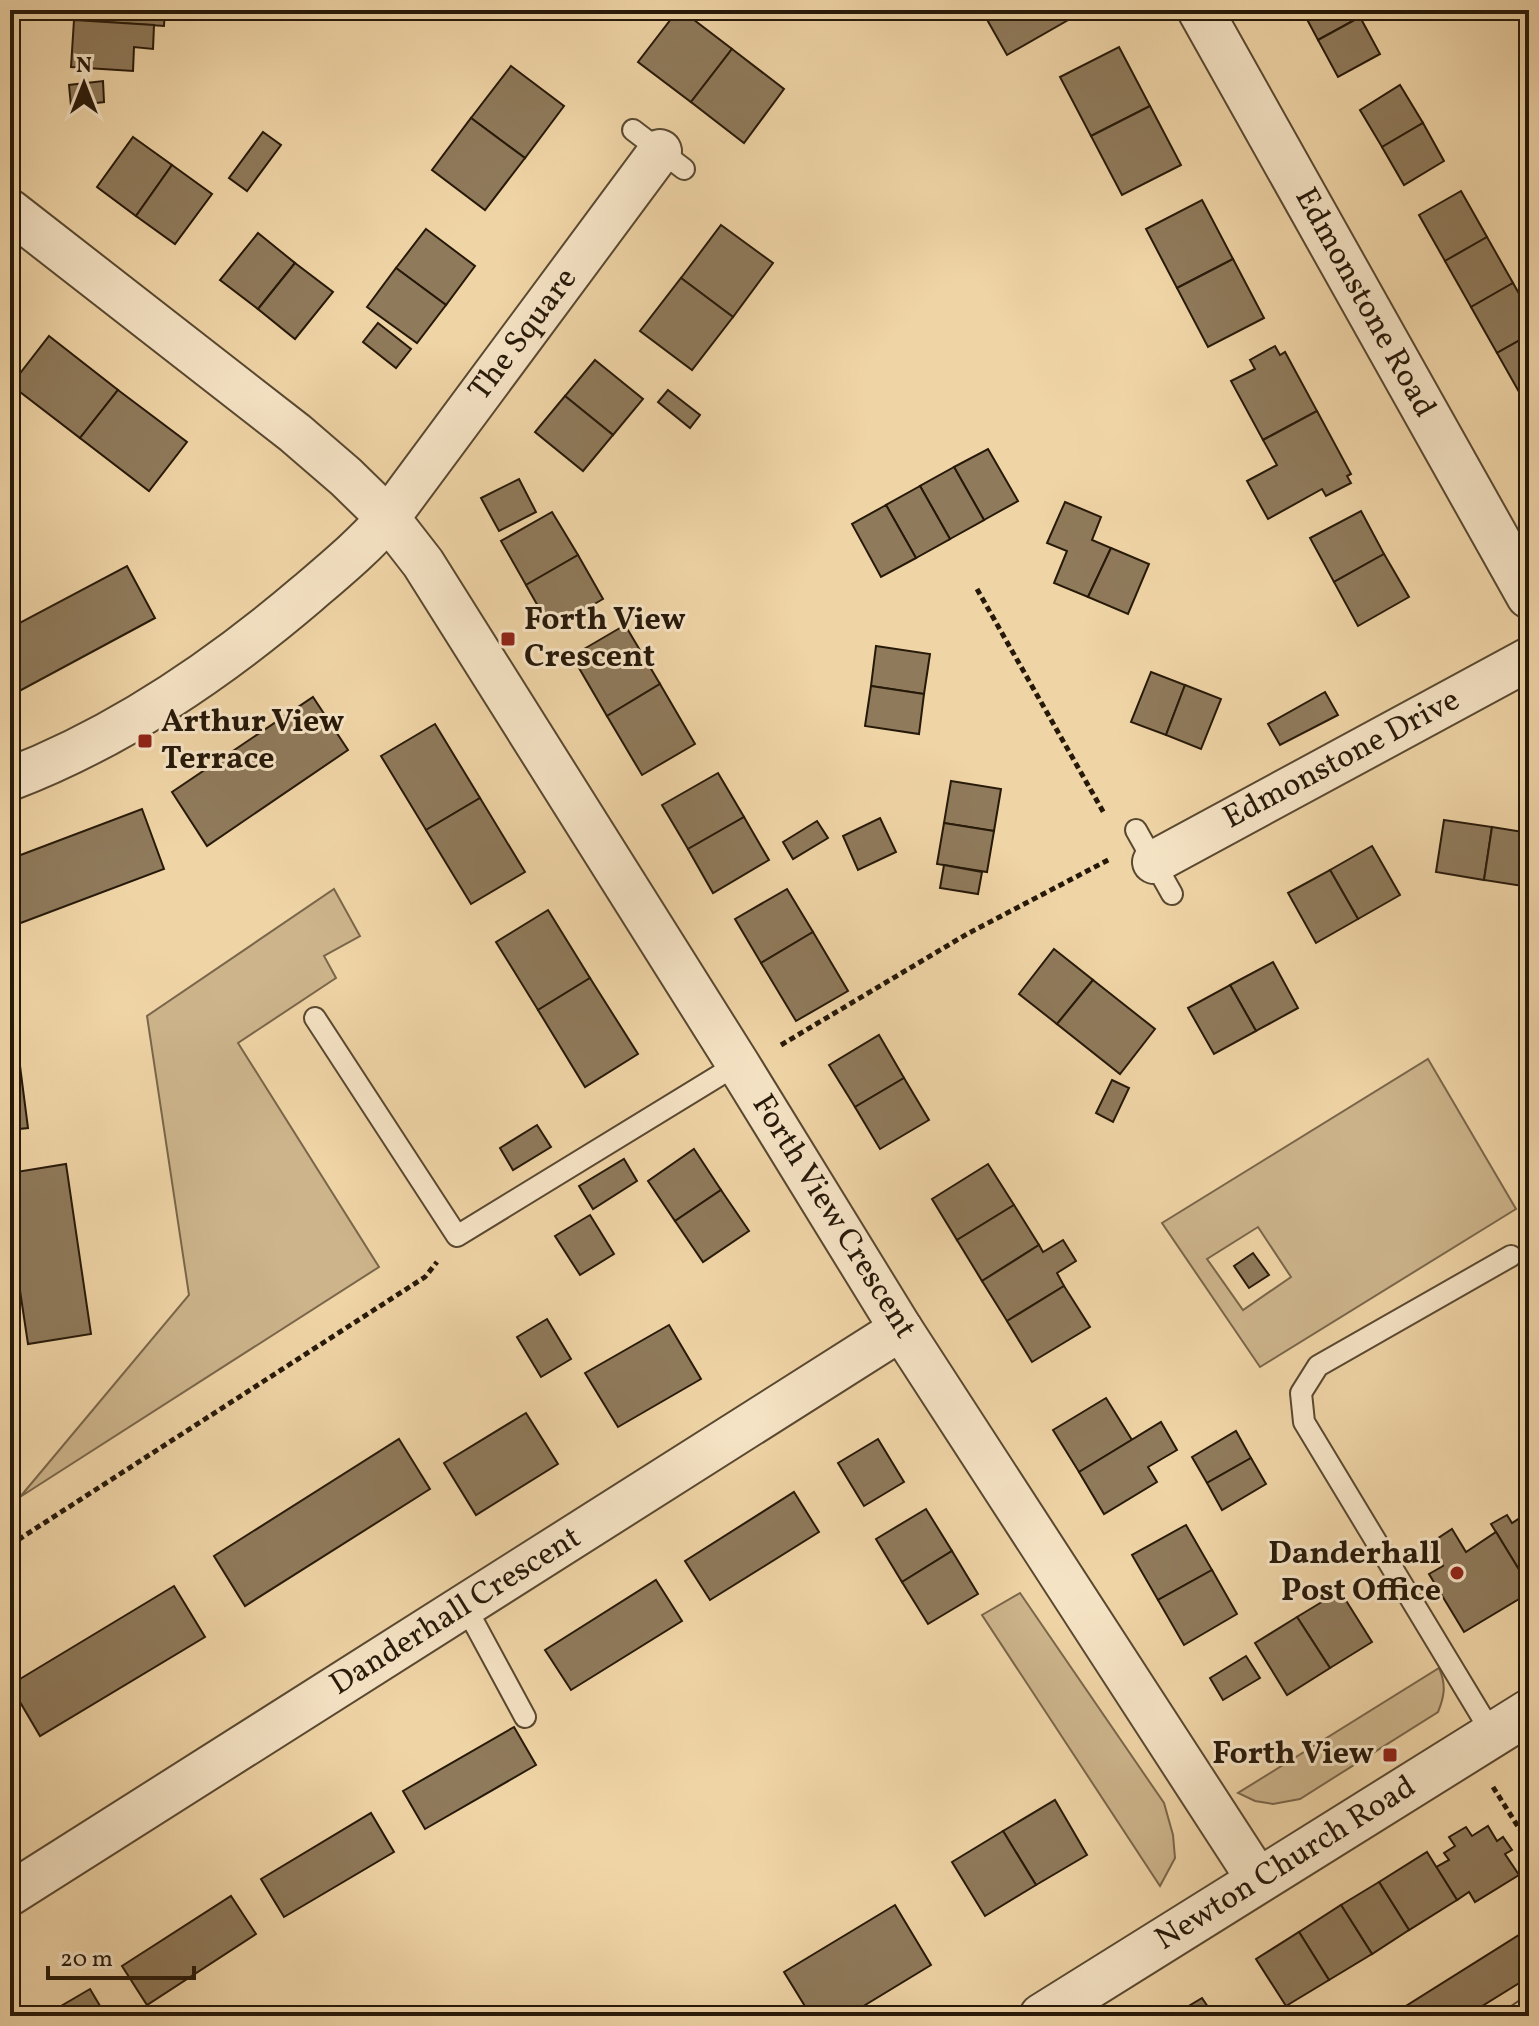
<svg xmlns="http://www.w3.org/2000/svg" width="1539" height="2026" font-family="Vollkorn,serif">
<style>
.green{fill:#cdb48b;stroke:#7a664a;stroke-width:2;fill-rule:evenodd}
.building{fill:#8f7a5b;stroke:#271909;stroke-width:2}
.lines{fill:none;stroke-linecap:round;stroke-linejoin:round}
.service-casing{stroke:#594830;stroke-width:24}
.minor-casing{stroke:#594830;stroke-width:46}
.tertiary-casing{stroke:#594830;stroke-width:48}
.path{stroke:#271909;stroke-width:5;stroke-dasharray:6 4;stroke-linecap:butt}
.service{stroke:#f5e3c5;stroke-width:20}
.minor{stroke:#f5e3c5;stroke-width:42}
.tertiary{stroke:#f5e3c5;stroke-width:44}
.poi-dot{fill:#8f2418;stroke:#f5e3c5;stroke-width:3}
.labels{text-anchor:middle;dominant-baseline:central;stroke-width:6;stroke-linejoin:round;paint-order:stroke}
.street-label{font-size:32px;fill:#271909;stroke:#f5e3c5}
.poi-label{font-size:32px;font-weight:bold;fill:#271909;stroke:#f5e3c5;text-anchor:start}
</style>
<rect width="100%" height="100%" fill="#efd4a6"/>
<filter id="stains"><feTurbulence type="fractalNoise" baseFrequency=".0025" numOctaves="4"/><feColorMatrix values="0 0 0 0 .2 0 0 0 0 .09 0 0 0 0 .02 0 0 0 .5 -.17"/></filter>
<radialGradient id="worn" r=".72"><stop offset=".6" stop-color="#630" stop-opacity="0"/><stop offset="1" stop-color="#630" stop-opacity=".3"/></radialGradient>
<!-- green -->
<g class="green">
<path d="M334,889L360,936L324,956L336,978L238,1043L379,1267L20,1497L189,1295L147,1016Z"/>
<path d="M1428,1059L1516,1209L1260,1367L1162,1223ZM1258,1227L1291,1277L1243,1310L1207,1259Z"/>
<path d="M1020,1593L1164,1803L1173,1835L1175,1858L1160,1886L982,1615Z"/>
<path d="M1439,1668C1446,1684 1445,1695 1438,1712L1300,1799L1273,1804L1255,1801L1238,1793Z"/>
</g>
<!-- building -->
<g class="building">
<path d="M75,10H165L164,26L74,20Z"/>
<path d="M678,10H681L732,49L691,102L638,62Z"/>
<path d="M995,10H1084V11L1007,55L985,16Z"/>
<path d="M1302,10H1356L1360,17L1318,40Z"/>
<path d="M1360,17L1380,54L1338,77L1318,40Z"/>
<path d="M74,20L154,25L153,49L134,47L133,71L71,67Z"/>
<path d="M1119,47L1150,106L1091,136L1060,77Z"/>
<path d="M732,49L784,89L744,143L691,102Z"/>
<path d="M511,66L564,106L525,158L471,118Z"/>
<path d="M103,81L104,102L71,106L69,85Z"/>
<path d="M1400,85L1423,123L1382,147L1360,110Z"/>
<path d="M1150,106L1181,165L1122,195L1091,136Z"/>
<path d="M471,118L525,158L485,210L432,170Z"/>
<path d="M1423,123L1444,161L1404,185L1382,147Z"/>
<path d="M263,132L281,145L247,191L229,178Z"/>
<path d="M133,137L172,165L136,216L97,187Z"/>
<path d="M172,165L212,194L175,244L136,216Z"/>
<path d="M1461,191L1487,237L1445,261L1419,215Z"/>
<path d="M1202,200L1233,259L1177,288L1146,229Z"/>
<path d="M721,225L773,263L733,317L681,278Z"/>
<path d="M426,229L475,266L446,305L396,268Z"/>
<path d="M258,233L295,263L258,309L220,280Z"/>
<path d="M1487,237L1513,283L1471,307L1445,261Z"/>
<path d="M1233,259L1264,318L1208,347L1177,288Z"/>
<path d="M295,263L333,292L295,339L258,309Z"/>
<path d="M396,268L446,305L417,343L367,307Z"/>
<path d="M681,278L733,317L692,370L640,331Z"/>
<path d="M1513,283L1529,311V335L1497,353L1471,307Z"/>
<path d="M378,323L411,349L396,368L363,342Z"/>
<path d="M1529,335V396L1523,399L1497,353Z"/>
<path d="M49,336L118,390L80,438L11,385Z"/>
<path d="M1275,346L1280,355L1285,352L1317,411L1263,440L1231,381L1255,369L1250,360Z"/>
<path d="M595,360L643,399L613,435L565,396Z"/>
<path d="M118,390L187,442L149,491L80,438Z"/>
<path d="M668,390L700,415L690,428L658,402Z"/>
<path d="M565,396L613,435L583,471L535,432Z"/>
<path d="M1317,411L1351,474L1347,476L1351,483L1326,496L1322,489L1268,519L1247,481L1277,465L1263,440Z"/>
<path d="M988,449L1018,501L984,520L954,467Z"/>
<path d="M954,467L984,520L950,539L920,486Z"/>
<path d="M519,479L536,512L499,531L481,498Z"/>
<path d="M920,486L950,539L916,558L886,505Z"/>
<path d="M1065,502L1101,517L1092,540L1111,548L1088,597L1054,583L1067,551L1047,543Z"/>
<path d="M886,505L916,558L881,577L852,524Z"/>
<path d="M1361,511L1384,554L1334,582L1310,538Z"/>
<path d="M552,512L578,555L526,585L501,541Z"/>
<path d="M1111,548L1149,564L1128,614L1088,597Z"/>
<path d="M1384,554L1409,597L1358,626L1334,582Z"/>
<path d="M578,555L603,599L551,629L526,585Z"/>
<path d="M127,566L155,618L10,696V628Z"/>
<path d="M625,625L660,684L607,716L572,656Z"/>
<path d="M876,646L930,654L924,694L871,686Z"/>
<path d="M1151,672L1185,685L1166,735L1131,722Z"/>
<path d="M660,684L695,744L642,775L607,716Z"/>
<path d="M1185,685L1221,699L1201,749L1166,735Z"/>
<path d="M871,686L924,694L919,734L865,726Z"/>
<path d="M1325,692L1338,715L1280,745L1268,724Z"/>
<path d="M313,697L348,750L207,846L172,792Z"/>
<path d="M435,724L480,798L426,830L381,756Z"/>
<path d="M718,773L744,817L688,849L662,805Z"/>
<path d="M951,781L1001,789L994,831L944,823Z"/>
<path d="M480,798L525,872L471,904L426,830Z"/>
<path d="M142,809L164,869L10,927V859Z"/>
<path d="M744,817L769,860L713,893L688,849Z"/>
<path d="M880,818L896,852L858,870L843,836Z"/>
<path d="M1444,820L1492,827L1484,880L1436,872Z"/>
<path d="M817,821L828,838L793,859L783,842Z"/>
<path d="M944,823L994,831L987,872L937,864Z"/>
<path d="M1492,827L1529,833V887L1484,880Z"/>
<path d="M1372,846L1400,895L1358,919L1330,870Z"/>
<path d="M944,865L982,872L978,894L940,888Z"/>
<path d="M1330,870L1358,919L1316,943L1288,893Z"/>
<path d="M787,889L813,932L761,963L735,919Z"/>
<path d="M548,910L590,978L538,1010L496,942Z"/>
<path d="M813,932L848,991L796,1021L761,963Z"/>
<path d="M1054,949L1093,980L1057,1024L1019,994Z"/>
<path d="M1273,962L1298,1008L1256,1031L1230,985Z"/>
<path d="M590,978L638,1054L585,1087L538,1010Z"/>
<path d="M1093,980L1155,1029L1120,1074L1057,1024Z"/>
<path d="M1230,985L1256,1031L1214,1054L1188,1008Z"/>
<path d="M10,988L28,1128L10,1130Z"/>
<path d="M879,1035L904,1078L855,1107L829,1065Z"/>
<path d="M904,1078L929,1120L880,1149L855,1107Z"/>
<path d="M1112,1080L1129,1088L1113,1122L1096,1113Z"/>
<path d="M537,1125L551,1147L513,1170L500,1148Z"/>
<path d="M694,1149L721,1190L675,1221L648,1181Z"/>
<path d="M624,1159L637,1181L593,1209L579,1186Z"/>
<path d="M66,1164L91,1334L28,1344L10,1224V1173Z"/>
<path d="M988,1164L1014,1205L957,1240L932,1199Z"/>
<path d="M721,1190L749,1231L703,1262L675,1221Z"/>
<path d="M1014,1205L1039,1245L982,1281L957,1240Z"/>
<path d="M590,1215L614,1254L580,1275L555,1236Z"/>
<path d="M1063,1240L1076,1261L1057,1273L1064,1286L1007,1321L982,1281L1039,1245L1043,1252Z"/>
<path d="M1253,1253L1269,1275L1249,1288L1234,1266Z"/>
<path d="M1064,1286L1090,1327L1032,1362L1007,1321Z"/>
<path d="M547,1319L571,1359L541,1377L517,1337Z"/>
<path d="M669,1325L701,1379L618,1427L585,1373Z"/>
<path d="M1106,1398L1132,1440L1079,1472L1053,1430Z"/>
<path d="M526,1413L558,1464L476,1515L444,1463Z"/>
<path d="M1161,1422L1177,1450L1148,1467L1157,1482L1104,1514L1079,1472Z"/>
<path d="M1236,1431L1251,1458L1207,1483L1192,1457Z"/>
<path d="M399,1439L430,1489L245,1606L214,1556Z"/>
<path d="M878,1439L904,1482L864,1506L838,1463Z"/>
<path d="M1251,1458L1266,1484L1222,1510L1207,1483Z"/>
<path d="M794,1492L819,1532L710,1600L685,1561Z"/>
<path d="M926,1509L952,1551L902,1582L876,1539Z"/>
<path d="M1529,1512V1586L1491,1524L1507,1515L1512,1523Z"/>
<path d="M1186,1525L1212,1570L1158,1600L1132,1555Z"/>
<path d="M1452,1529L1466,1552L1496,1532L1529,1586V1593L1464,1632L1429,1574L1443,1566L1429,1544Z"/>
<path d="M952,1551L978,1594L928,1624L902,1582Z"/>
<path d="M1212,1570L1237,1614L1184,1645L1158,1600Z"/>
<path d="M656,1580L682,1621L571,1690L545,1650Z"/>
<path d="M174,1586L205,1637L40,1736L10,1685Z"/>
<path d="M1340,1591L1372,1642L1330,1668L1297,1617Z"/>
<path d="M1297,1617L1330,1668L1287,1695L1255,1643Z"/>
<path d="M1246,1656L1260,1678L1223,1700L1210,1678Z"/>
<path d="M514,1727L536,1765L425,1829L403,1791Z"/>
<path d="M1055,1800L1087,1855L1036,1885L1003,1831Z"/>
<path d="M371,1813L394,1852L284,1917L261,1879Z"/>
<path d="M1488,1826L1497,1841L1503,1837L1512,1850L1505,1854L1519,1875L1475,1902L1469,1892L1457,1900L1436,1867L1449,1860L1444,1853L1455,1846L1449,1837L1466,1827L1472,1836Z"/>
<path d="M1003,1831L1036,1885L985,1916L952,1862Z"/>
<path d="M1427,1852L1457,1900L1409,1930L1379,1882Z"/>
<path d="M1379,1882L1409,1930L1372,1954L1341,1905Z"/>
<path d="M231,1896L256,1934L147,2005L122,1966Z"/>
<path d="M895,1905L931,1965L847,2016H811L784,1972Z"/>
<path d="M1341,1905L1372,1954L1329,1980L1299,1932Z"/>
<path d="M1299,1932L1329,1980L1286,2006L1256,1959Z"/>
<path d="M1519,1935L1529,1951V1977L1466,2016H1390Z"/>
<path d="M90,1989L106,2016H44Z"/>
<path d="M1202,1998L1214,2016H1172Z"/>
</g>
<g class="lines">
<!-- service casing -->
<g class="service-casing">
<g id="service">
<path d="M633,130L684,169"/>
<path d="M1136,830L1172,894"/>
<path d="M315,1018L457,1236L738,1064"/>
<path d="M465,1606L525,1717"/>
<path d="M1493,1735L1304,1422L1301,1393L1318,1366L1511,1256"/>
<path d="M1516,2016L1529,2007"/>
</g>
</g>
<!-- minor casing -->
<g class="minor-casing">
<g id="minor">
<path d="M10,211L295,433L346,477L388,518L423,563L738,1064L901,1329L1259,1881"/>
<path d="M10,779C120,737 219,669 308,593C336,569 364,546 388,518L660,151"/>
<path d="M1154,862L1529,659"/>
<path d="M10,1894L901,1329"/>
</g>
</g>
<!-- tertiary casing -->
<g class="tertiary-casing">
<g id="tertiary">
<path d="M1200,10L1529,596"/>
<path d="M1042,2016L1529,1712"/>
</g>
</g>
<!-- path -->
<g class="path">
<path d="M977,589L1105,815"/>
<path d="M781,1045L967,934L1110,859"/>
<path d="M10,1545L425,1277L437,1262"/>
<path d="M1493,1787L1529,1844"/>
</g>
<!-- service -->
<use href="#service" class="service"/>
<!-- minor -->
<use href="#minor" class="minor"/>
<!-- tertiary -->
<use href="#tertiary" class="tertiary"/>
</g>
<!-- markers -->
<g class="poi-dot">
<rect x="500" y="631" width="16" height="16" rx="4"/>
<rect x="137" y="733" width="16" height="16" rx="4"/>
<circle cx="1457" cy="1573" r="8"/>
<rect x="1382" y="1747" width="16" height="16" rx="4"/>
</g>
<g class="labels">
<!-- street labels -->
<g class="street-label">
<text transform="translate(1364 303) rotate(61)">Edmonstone Road</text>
<text transform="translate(524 335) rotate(-53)">The Square</text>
<text transform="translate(1342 760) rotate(-28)">Edmonstone Drive</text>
<text transform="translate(833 1217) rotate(58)">Forth View Crescent</text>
<text transform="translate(456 1612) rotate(-32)">Danderhall Crescent</text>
<text transform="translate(1286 1864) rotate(-32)">Newton Church Road</text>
</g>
<!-- poi labels -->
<g class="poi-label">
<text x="524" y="621">Forth View<tspan x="524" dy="37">Crescent</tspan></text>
<text x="161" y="723">Arthur View<tspan x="161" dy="37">Terrace</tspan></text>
<text x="1441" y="1555" text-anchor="end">Danderhall<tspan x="1441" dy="37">Post Office</tspan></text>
<text x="1374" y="1755" text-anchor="end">Forth View</text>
</g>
</g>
<!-- margin -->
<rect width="1539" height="2026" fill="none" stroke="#efd4a6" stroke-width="40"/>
<rect x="12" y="12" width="1515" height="2002" fill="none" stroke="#271909" stroke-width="4"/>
<rect x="20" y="20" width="1499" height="1986" fill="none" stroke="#271909" stroke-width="2"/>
<!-- north arrow -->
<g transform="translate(84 84)" stroke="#f5e3c5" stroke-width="6" paint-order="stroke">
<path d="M0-6L14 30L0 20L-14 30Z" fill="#271909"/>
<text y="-12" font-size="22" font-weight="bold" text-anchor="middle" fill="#271909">N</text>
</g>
<!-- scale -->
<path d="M48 1966v12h146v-12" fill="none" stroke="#271909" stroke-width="4"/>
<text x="60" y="1966" font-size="24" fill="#271909" stroke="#f5e3c5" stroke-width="6" paint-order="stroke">20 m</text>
<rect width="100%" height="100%" filter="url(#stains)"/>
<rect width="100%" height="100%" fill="url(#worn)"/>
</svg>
